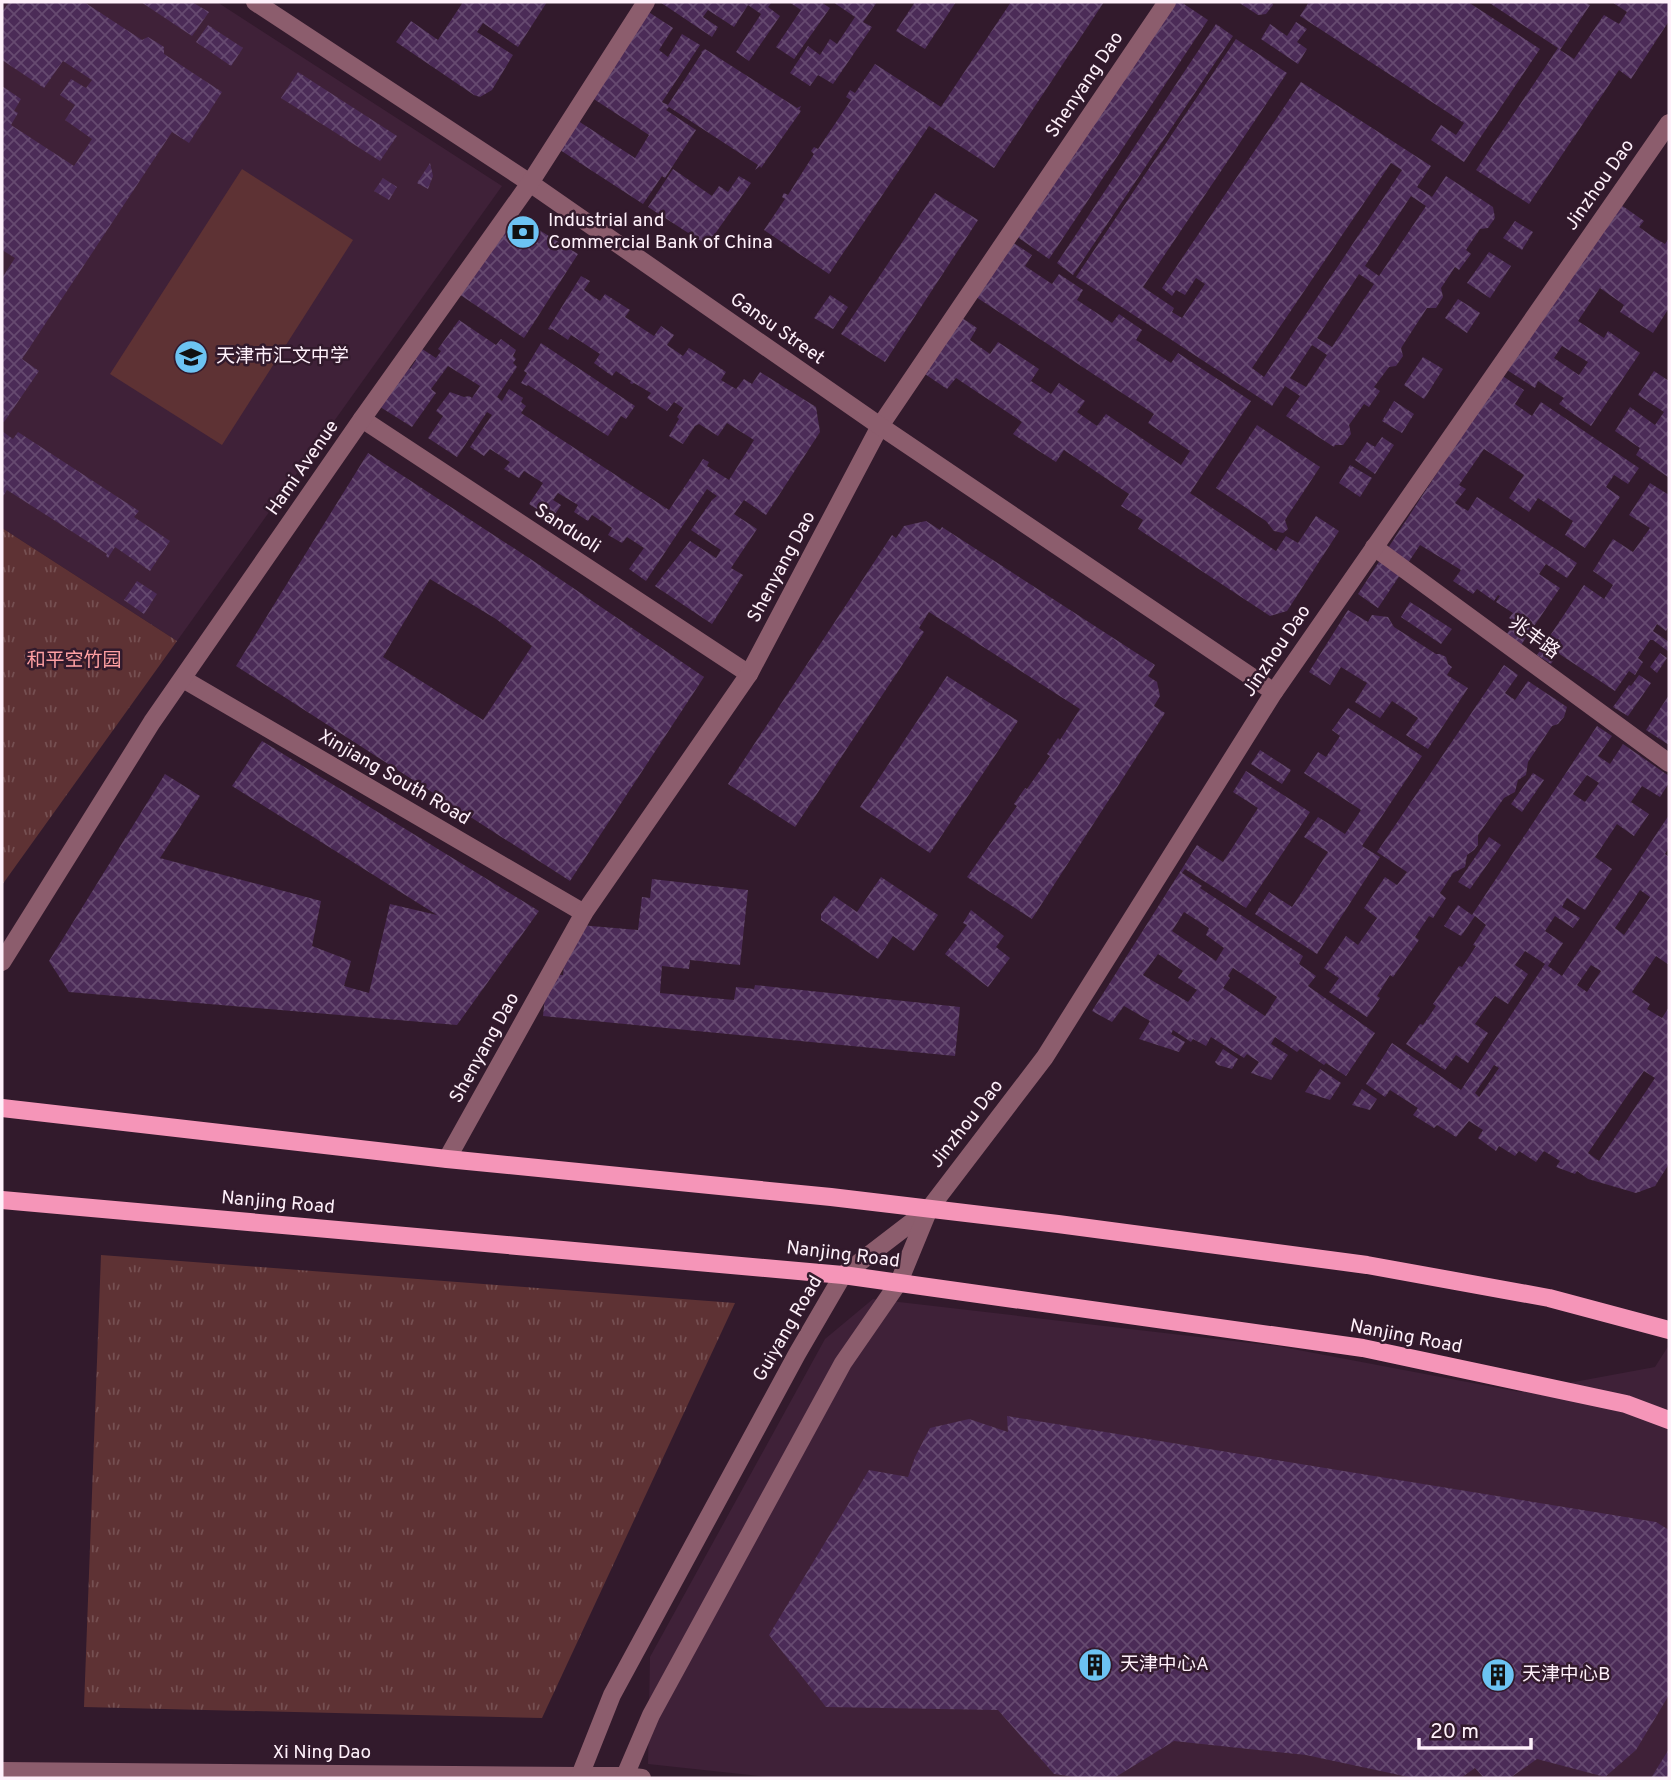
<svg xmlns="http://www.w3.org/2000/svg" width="1671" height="1780" font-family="Overpass,'Noto Sans SC',sans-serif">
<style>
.built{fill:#3f2138}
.grass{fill:#5e3234}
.park{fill:url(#park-tufts)}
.building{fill:url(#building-cross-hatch);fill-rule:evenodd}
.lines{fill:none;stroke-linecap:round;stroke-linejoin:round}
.service{stroke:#8c5d6d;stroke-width:18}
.minor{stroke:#8c5d6d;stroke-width:18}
.tertiary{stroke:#8c5d6d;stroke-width:18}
.primary{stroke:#f595b8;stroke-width:18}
.labels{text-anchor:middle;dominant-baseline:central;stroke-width:5;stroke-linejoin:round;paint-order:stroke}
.street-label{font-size:19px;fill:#fef0fa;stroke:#321a2c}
.poi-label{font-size:19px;fill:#fef0fa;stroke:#321a2c;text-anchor:start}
.park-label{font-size:19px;fill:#ffa0a3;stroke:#321a2c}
</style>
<defs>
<pattern id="park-tufts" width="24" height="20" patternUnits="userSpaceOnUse" patternTransform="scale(1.75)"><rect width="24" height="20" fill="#5e3234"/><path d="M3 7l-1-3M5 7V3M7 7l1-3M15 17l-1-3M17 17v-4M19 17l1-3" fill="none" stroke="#765052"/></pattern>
<pattern id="building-cross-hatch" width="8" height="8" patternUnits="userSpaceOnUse" patternTransform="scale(1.75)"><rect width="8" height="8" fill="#4b2b57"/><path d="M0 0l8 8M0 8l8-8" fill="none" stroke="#664a70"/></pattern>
</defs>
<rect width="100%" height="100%" fill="#321a2c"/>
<!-- built -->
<g class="built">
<path d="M2,2H217L502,186L177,641L2,528Z"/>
<path d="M873,1299L1277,1346L1520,1392L1655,1367L1669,1345V1778H778L648,1764L650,1657L825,1339Z"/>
</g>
<!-- grass -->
<path class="grass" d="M242,169L353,240L222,445L110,374Z"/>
<!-- park -->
<g class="park">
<path d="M2,528L177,641L2,885Z"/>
<path d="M101,1255L735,1303L542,1718L84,1707Z"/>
</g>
<!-- building -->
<g class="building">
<path d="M9,2H84L142,40L148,37L164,47V54L222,92L189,143L172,132L22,359L39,371L4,422L2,421V278L15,258L2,250V86L21,99L14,111L18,113L11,125L74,166L92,139L65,120L75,105L60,95L71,79L86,88L92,80L63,61L44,88L2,60V12Z"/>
<path d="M141,2H192L209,12L192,36Z"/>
<path d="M463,2H547L518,47L483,23L477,32L513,55L492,90L480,97L474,95L396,42L411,21L438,40Z"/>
<path d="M660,2H772L768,7L780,16L749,61L736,52L761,14L748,5L734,27L708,10L703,17L718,27L712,37Z"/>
<path d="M789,2H821L830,8L794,59L776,47L801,10Z"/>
<path d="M833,2H877L863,22L872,27L833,84L818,75L810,86L790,73L808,46L820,55L830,39L837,44L855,17Z"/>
<path d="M915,2H956L925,49L896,31Z"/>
<path d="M1011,2H1104L994,168L929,126L829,274L764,230L785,199L782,197L784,193L788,195L814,154L811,151L814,147L818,149L851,100L846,97L850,90L855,93L875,64L941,107Z"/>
<path d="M1172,2H1181L1208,20L1049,259L1016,236Z"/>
<path d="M1238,2H1272L1273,5L1266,14L1258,15Z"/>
<path d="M1309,2H1468L1540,49L1464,162L1431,140L1441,125L1456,135L1464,123L1300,16Z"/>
<path d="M1488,2H1585L1590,5L1560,50L1574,59L1604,15L1619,24L1627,12L1612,2H1669V21L1631,79L1619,70L1529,204L1476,170L1558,48Z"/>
<path d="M638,5L673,28L659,50L668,57L682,34L700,45L662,102L668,105L702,53L701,52L705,49L797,108L801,106L799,110L801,111L761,168L760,166L755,170L758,165L669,107L666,110L696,130L665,178L662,176L643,204L557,148L566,113L635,158L649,135L580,90Z"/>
<path d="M1296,22L1307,29L1297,42L1307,49L1298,64L1261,39L1270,24L1287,36Z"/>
<path d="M1216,24L1233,36L1073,275L1057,263Z"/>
<path d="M208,25L243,48L231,66L196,42Z"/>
<path d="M1236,39L1287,73L1143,287L1174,308L1172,312L1182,318L1205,284L1196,278L1185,295L1176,290L1172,296L1162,288L1301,82L1431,166L1417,187L1432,197L1446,176L1493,207L1495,218L1488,228L1480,229L1466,250L1471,254L1459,270L1455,267L1441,288L1443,297L1436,308H1427L1401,348L1403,356L1396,366L1389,367L1374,387L1380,391L1369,407L1364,404L1349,425L1351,434L1343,445H1335L1334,447L1286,416L1300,396L1285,386L1272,406L1076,277ZM1391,163L1402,170L1264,377L1252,368ZM1411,196L1426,206L1379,276L1365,266ZM1359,274L1374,284L1332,347L1317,338ZM1312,345L1327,355L1306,387L1290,378Z"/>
<path d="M298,72L397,136L380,161L281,98Z"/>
<path d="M430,163L433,176L428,189L417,183Z"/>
<path d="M673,169L712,196L719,186L728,192L739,176L751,183L707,245L648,207Z"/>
<path d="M383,178L397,187L389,200L374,191Z"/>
<path d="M935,193L978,220L885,362L841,334Z"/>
<path d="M1614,200L1644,221L1639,227L1653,237L1665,244L1669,238V308L1653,333L1620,312L1624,305L1600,288L1578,321L1604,338L1608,331L1640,353L1591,426L1559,404L1564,398L1538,381L1535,388L1504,368ZM1562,346L1588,362L1579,375L1554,358Z"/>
<path d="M515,215L578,254L524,338L453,290Z"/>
<path d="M1515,221L1533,232L1522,250L1503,238Z"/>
<path d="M1012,242L1032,255L1025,266L1052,284L1059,274L1083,290L1077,300L1112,323L1119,314L1142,330L1136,340L1171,363L1178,353L1251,401L1190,493L1276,551L1286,536L1298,543L1316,516L1339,531L1287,611L1270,616L1138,529L1143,520L1121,506L1129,494L1064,450L1056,462L1013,434L1022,422L956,378L947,389L925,374L962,318L977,328L970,340L990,354L998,342L1039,369L1031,381L1051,394L1059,383L1085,401L1077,412L1097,426L1106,414L1181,465L1190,451L1148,423L1154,414L976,297Z"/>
<path d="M1489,252L1511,266L1490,298L1467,283Z"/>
<path d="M581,276L590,281L584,290L600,301L605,294L630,310L625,317L654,336L661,326L674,335L667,345L683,356L689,348L714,364L726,372L721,380L736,389L744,379L752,384L760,372L816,407L820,432L766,515L744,500L734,514L757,529L731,568L743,575L712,624L655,586L690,541L716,558L721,550L691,530L712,500L717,496L707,489L646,581L629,569L644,548L627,537L622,543L608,535L612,528L592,515L588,521L574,512L578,505L558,493L553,500L561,505L552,519L529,504L543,483L524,471L519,478L504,469L510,462L490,449L484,456L470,447L492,415L487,412L457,457L428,438L443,416L436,411L450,392L464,397L469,396L472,398L480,386L448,366L431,389L436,393L412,427L377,405L403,364L410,369L416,360L409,356L416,345L436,358L441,351L438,349L459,320L496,345L501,339L516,350L513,356L516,359L513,363L517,367L497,397L502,401L509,389L523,398L521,402L526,406L521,413L669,510L703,459L709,462L707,466L729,480L754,440L727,423L718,436L699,424L695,426L683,444L669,436L679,419L677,417L683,408L674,402L667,411L647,398L651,393L634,383L632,384L630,383L631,381L616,371L612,376L594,363L600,354L571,335L568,340L552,329L550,330L548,329Z"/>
<path d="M830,295L848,307L833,329L814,318Z"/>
<path d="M1458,299L1480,313L1467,333L1445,318Z"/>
<path d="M541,343L635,406L626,419L621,416L608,436L528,385L527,386L521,383L527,373L524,371Z"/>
<path d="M1423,357L1443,369L1424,399L1404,385Z"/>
<path d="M1654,371L1669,381L1668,477L1636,455L1640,448L1615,431L1630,407L1655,425L1664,412L1638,395Z"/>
<path d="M1501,375L1524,390L1515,404L1532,416L1541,402L1639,468L1628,484L1614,475L1606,487L1620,497L1585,548L1565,535L1573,521L1538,498L1529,512L1509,498L1524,475L1484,449L1459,485L1466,489L1455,503L1468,511L1477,497L1577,563L1567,578L1546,564L1539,574L1560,588L1530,632L1509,618L1513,613L1496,602L1500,596L1498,595L1494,601L1477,589L1473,594L1453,581L1461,570L1420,545L1378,608L1358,594Z"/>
<path d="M1394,401L1414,414L1402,433L1382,421Z"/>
<path d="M1257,425L1320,467L1285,520L1288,529L1283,533L1274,531L1266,521L1216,488Z"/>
<path d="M2,431L13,439L18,432L139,511L134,517L170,541L150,571L115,547L108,558L106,556L107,554L7,490L2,498Z"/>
<path d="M1382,437L1394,445L1375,474L1355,460L1367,442L1375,447Z"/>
<path d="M368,453L532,560L704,677L570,881L236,666ZM430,579L496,619L532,646L483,720L383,657Z"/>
<path d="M1350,465L1372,478L1360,497L1339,483Z"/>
<path d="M1650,483L1669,495V611L1667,614L1669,616V626L1666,631L1657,624L1653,631L1669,642V652L1653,640H1650L1638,658L1643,662L1635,675L1629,671L1615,691L1558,653L1551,664L1537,655L1584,585L1604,599L1613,585L1593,571L1613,539L1633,552L1650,528L1629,515Z"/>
<path d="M926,521L940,530L942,527L1155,665L1148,676L1157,682L1160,696L1154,706L1165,713L1032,919L967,877L1017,806L1014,804L1025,788L1027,789L1050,756L1047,754L1058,738L1060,740L1080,709L929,612L919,628L924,632L795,827L728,784L892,535L896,538L904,526Z"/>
<path d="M137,581L157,594L144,614L124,600Z"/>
<path d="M1410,602L1452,629L1441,644L1401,617Z"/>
<path d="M1348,610L1368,622L1372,615L1388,617L1394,627L1436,654H1440L1446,657L1448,664L1452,667L1447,675L1468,688L1428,749L1406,735L1418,718L1392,701L1380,718L1355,702L1367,683L1341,667L1330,685L1309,672Z"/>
<path d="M1512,627L1527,636L1521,645L1506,635Z"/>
<path d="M1660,653L1667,658L1657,673L1650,667Z"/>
<path d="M1504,665L1518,675L1505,693L1515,700L1528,681L1567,707L1564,717L1558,724L1552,726L1528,762L1526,775L1518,780L1515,792L1504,798L1478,835V845L1474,850L1467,855L1465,867L1453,873L1440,893L1446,898L1433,918L1429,916L1415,937L1419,940L1393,977L1390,975L1377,996L1380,998L1367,1017L1329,992L1339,978L1324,968L1346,936L1358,945L1377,918L1364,908L1385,877L1397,885L1407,872L1377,852Z"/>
<path d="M1639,675L1651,683L1628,716L1613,707L1629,685L1631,686Z"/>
<path d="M947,676L1018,721L930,853L860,807Z"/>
<path d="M1669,695V745L1646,730Z"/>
<path d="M1348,708L1422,756L1362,846L1380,857L1317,954L1255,914L1269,892L1292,907L1328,852L1304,837L1318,817L1345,834L1361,810L1304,773L1318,752L1326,757L1340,736L1332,730Z"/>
<path d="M1597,726L1612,736L1598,756L1610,764L1623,744L1669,776V783L1660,797L1642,786L1631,802L1649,814L1634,836L1617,824L1595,857L1612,869L1585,910L1567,898L1562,907L1580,918L1573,928L1555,916L1545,931L1563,943L1548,966L1562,976L1669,815V847L1665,854L1669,857V965L1656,956L1632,992L1650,1004L1647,1009L1662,1018L1669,1007V1164L1655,1186L1636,1193L1588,1179L1577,1171L1575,1174L1556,1167L1560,1161L1544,1151L1536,1162L1519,1151L1515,1156L1499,1146L1496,1151L1478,1138L1483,1130L1469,1121L1456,1137L1437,1125L1434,1128L1413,1115L1418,1108L1390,1090L1385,1097L1366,1084L1392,1043L1461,1090L1545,964L1525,951L1515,965L1528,974L1508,1004L1495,996L1475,1024L1488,1033L1468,1063L1456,1055L1445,1070L1406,1044L1420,1024L1423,1025L1436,1006L1433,1004L1459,966L1462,967L1476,946L1473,945L1486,925L1475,916L1461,936L1444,926L1458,905L1472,915ZM1587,775L1599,783L1585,802L1573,794ZM1640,890L1650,897L1624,935L1615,928ZM1591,965L1601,971L1587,992L1577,985ZM1494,1065L1499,1068L1479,1097L1475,1093ZM1644,1071L1655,1078L1599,1161L1588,1153Z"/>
<path d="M262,741L539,911L457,1025L69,992L49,961L165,774L200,796L160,858L321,901L312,946L351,961L344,986L369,993L390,904L437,915L232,786Z"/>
<path d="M1260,750L1291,770L1282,784L1251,764Z"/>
<path d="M1246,771L1310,812L1246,908L1185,869L1182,873L1202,886L1200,888L1303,956L1299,964L1316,976L1308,986L1375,1033L1346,1076L1326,1063L1324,1065L1300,1049L1297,1052L1275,1037L1271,1044L1288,1055L1271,1080L1251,1073L1259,1062L1247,1054L1244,1058L1211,1037L1206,1046L1193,1039L1191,1042L1173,1030L1171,1034L1185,1042L1179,1052L1139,1039L1150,1021L1124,1006L1112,1022L1092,1011L1197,845L1223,862L1258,808L1233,792ZM1184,912L1209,928L1206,935L1224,948L1216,961L1172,931ZM1158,954L1183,971L1178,978L1197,990L1188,1002L1143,975ZM1233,968L1277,997L1265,1016L1223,988L1230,978L1228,976Z"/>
<path d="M1533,773L1544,780L1522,812L1511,804Z"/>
<path d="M1489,837L1501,845L1470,889L1458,882Z"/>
<path d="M881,877L938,915L914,951L893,936L878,959L821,920V914L834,896L857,912Z"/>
<path d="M652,879L748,890L740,965L690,960L689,969L662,966L660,993L734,1000L736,987L754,989L755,985L960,1007L955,1056L543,1016L547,977L540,974L563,975L568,924L638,930L642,897L650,898Z"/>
<path d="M971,910L1004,936L996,947L1010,958L988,987L945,954L967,925L963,923Z"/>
<path d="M1223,1049L1238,1059L1232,1069L1218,1065L1215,1062Z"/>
<path d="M1320,1069L1341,1083L1330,1100L1305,1092Z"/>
<path d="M1362,1089L1377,1099L1370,1110L1352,1105Z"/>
<path d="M1007,1416L1656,1522L1669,1530V1695L1636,1750L1605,1777L1537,1759L1510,1778H1484L1475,1768L1461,1778H1413L1306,1755L1174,1741L1114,1778H1082L1054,1774L998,1710L826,1707L769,1635L869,1470L908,1477L915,1457L930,1428L969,1419L1008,1432Z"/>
<path d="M1669,1749V1778H1651Z"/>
</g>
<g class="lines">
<!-- service -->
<g class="service">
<path d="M362,419L749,674"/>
<path d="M183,679L584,913"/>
</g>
<!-- minor -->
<g class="minor">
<path d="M1374,547L1669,763"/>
<path d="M447,1159L584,913L749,674L880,426L1167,2"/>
<path d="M2,1771L580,1776H625L642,1778"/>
</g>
<!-- tertiary -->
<g class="tertiary">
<path d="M255,2L530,183L880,426L1274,692"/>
<path d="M2,962L152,722L362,419L530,183L646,2"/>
<path d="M579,1778L612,1695L797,1354L843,1275L929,1209L1045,1057L1274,692L1669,123"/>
<path d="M624,1778L651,1715L843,1363L899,1282L929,1209"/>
</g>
<!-- primary -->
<g class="primary">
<path d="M2,1108L447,1159L831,1197L1058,1224L1367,1265L1549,1298L1669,1330"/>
<path d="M2,1200L843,1275L1363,1348L1626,1404L1669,1420"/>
</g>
</g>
<!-- icons -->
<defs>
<g id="bank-disc" transform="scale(1.75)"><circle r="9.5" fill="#6cc3f2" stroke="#321a2c"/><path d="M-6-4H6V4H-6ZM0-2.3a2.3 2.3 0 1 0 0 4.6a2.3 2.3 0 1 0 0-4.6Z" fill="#111"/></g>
<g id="school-disc" transform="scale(1.75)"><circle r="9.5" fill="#6cc3f2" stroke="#321a2c"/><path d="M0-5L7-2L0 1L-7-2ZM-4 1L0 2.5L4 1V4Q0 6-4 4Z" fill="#111"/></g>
<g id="building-disc" transform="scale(1.75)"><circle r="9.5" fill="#6cc3f2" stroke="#321a2c"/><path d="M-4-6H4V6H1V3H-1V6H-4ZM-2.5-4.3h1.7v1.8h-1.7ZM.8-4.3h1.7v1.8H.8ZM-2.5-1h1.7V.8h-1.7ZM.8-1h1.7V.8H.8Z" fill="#111"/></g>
</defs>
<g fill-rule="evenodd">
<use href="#bank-disc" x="523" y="232"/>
<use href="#school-disc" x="191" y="357"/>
<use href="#building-disc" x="1095" y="1665"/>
<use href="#building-disc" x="1498" y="1675"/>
</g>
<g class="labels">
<!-- street labels -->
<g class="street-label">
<text transform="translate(1085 85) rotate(-56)">Shenyang Dao</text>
<text transform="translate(1600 185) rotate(-55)">Jinzhou Dao</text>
<text transform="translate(777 329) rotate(35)">Gansu Street</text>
<text transform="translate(303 468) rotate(-55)">Hami Avenue</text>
<text transform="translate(567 529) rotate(33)">Sanduoli</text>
<text transform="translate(782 567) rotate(-62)">Shenyang Dao</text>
<text transform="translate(1534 638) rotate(36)">兆丰路</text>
<text transform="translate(1277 651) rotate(-56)">Jinzhou Dao</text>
<text transform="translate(394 778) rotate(30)">Xinjiang South Road</text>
<text transform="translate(485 1048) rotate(-61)">Shenyang Dao</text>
<text transform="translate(967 1124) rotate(-52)">Jinzhou Dao</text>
<text transform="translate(278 1203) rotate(5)">Nanjing Road</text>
<text transform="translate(843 1255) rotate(7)">Nanjing Road</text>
<text transform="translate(788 1329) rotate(-60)">Guiyang Road</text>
<text transform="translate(1406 1337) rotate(11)">Nanjing Road</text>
<text x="322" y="1753">Xi Ning Dao</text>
</g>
<!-- poi labels -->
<g class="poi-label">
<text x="548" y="221">Industrial and<tspan x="548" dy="22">Commercial Bank of China</tspan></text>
<text x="216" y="357">天津市汇文中学</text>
<text x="1120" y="1665">天津中心A</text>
<text x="1522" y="1675">天津中心B</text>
</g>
<!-- park labels -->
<g class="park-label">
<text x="74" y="661">和平空竹园</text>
</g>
</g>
<!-- border -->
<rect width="1671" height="1780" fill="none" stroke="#fef0fa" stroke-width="7"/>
<!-- scale -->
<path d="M1419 1738v10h112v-10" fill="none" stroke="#fef0fa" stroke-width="3.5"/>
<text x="1430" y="1738" font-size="21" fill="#fef0fa" stroke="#321a2c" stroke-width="5" paint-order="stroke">20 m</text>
</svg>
